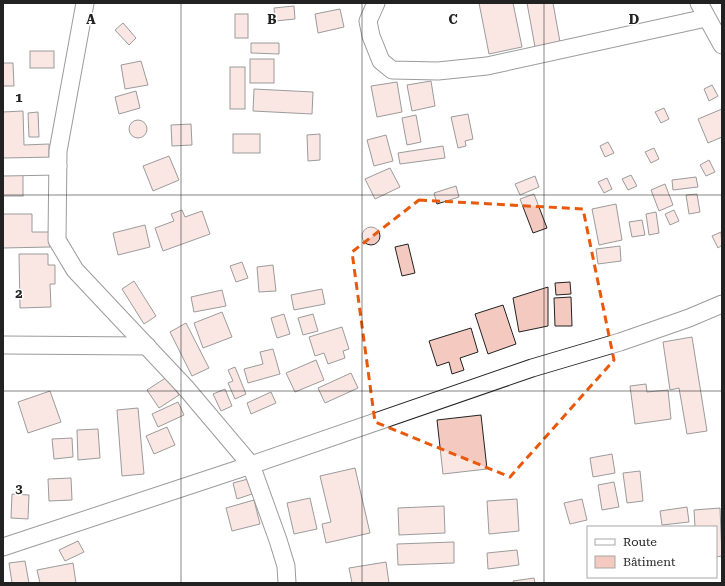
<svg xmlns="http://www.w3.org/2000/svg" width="725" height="586" font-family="'Roboto Serif',serif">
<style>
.building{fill:#f3c9c0;stroke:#222}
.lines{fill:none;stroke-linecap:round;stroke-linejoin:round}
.street-casing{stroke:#222;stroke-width:19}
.street{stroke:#fff;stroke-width:17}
.marked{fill:none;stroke:#e8590c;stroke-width:3;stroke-dasharray:8 5;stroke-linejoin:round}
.grid{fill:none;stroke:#222;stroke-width:1;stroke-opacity:0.55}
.grid-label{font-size:13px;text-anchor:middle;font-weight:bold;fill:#222;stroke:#fff;stroke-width:3;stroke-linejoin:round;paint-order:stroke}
</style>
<rect width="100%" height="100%" fill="#fff"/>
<!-- building -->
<g class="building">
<path d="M479,3H513L522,47L489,54Z"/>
<path d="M527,3H553L560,42L535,47Z"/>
<path d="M294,6L295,19L275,21L274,8Z"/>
<path d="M340,9L344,27L318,33L315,14Z"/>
<rect x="235" y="14" width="13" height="24"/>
<path d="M123,23L136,38L129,45L115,30Z"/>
<path d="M251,43H279V54L251,53Z"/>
<rect x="30" y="51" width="24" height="17"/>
<rect x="250" y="59" width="24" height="24"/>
<path d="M141,61L148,85L125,89L121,65Z"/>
<path d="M3,63H13L14,86H3Z"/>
<rect x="230" y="67" width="15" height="42"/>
<path d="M431,81L435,106L412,111L407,85Z"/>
<path d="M397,82L402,112L377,117L371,86Z"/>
<path d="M712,85L718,96L709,101L704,89Z"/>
<path d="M254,89L313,92L312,114L253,111Z"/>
<path d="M136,91L140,108L119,114L115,97Z"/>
<path d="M664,108L669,119L661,123L655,112Z"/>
<path d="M722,109V137L708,143L698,119Z"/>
<path d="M23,111L24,145L49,144V159L3,160V112Z"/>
<path d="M38,112L39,137H29L28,113Z"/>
<path d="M468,114L473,139L465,141L466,146L458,148L451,117Z"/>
<path d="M416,115L421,142L407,145L402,118Z"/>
<circle cx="138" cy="129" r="9"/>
<path d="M191,124L192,145L172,146L171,125Z"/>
<rect x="233" y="134" width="27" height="19"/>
<path d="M320,134V160L308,161L307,135Z"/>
<path d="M386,135L393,161L374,166L367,140Z"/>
<path d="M608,142L614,153L605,157L600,146Z"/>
<path d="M443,146L445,158L400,164L398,153Z"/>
<path d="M654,148L659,159L651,163L645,152Z"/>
<path d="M169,156L179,180L153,191L143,166Z"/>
<path d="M709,160L715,172L706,176L700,165Z"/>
<path d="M390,168L400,187L375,199L365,179Z"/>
<rect x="3" y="172" width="20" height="24"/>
<path d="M631,175L637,186L628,190L622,179Z"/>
<path d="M535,176L539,187L520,195L515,184Z"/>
<path d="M696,177L698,187L673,190L672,180Z"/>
<path d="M607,178L612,189L604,193L598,182Z"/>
<path d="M665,184L673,205L659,211L651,190Z"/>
<path d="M456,186L459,197L437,204L434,193Z"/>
<path d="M534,194L547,228L533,233L520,199Z"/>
<path d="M697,194L700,212L689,214L686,195Z"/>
<path d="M616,204L622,240L599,245L592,209Z"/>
<path d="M182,210L185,217L202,211L210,234L163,251L155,228L174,221L171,214Z"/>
<path d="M674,210L679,221L670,225L665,214Z"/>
<path d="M656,212L659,233L649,235L646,214Z"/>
<path d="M3,214H32V232H49L50,247L3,248Z"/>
<path d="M642,220L645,235L632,237L629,222Z"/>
<path d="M145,225L150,247L118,255L113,233Z"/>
<circle cx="371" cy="236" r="9"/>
<path d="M721,232L722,245L718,248L712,236Z"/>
<path d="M408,244L415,273L402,276L395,247Z"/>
<path d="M620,246L621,261L598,264L596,249Z"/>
<path d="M19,254H48V265H55V284H50L51,307L20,308Z"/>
<path d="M242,262L248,278L236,282L230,266Z"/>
<path d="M273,265L276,291L259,292L257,267Z"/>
<path d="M134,281L156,316L144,324L122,289Z"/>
<path d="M570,282L571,294L556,295L555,283Z"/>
<path d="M548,287V326L519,332L513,298Z"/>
<path d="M322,289L325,304L294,310L291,295Z"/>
<path d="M222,290L226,306L194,312L191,297Z"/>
<path d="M571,297L572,326H555L554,298Z"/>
<path d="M503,305L516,344L488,354L475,314Z"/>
<path d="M222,312L232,337L203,348L194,323Z"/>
<path d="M284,314L290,334L277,338L271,318Z"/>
<path d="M313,314L318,331L303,335L298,318Z"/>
<path d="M186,323L209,368L192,376L170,332Z"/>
<path d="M342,327L349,349L343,351L345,358L328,364L324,353L315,356L309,337Z"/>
<path d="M471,328L478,352L460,358L464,370L452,374L449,362L437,366L429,341Z"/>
<path d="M692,337L707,431L687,434L679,388L670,390L663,342Z"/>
<path d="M273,349L280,374L248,383L244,369L263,364L260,352Z"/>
<path d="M316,360L324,380L295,392L286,373Z"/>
<path d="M235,367L246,394L235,399L228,383L233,381L228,370Z"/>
<path d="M351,373L358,388L325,403L318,388Z"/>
<path d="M167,377L179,395L159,408L147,390Z"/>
<path d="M646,384L647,392L668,390L671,419L635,424L630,386Z"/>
<path d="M225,389L232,406L221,411L213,394Z"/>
<path d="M50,391L61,422L28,433L18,402Z"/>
<path d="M271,392L276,403L251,414L247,403Z"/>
<path d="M178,402L184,415L158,427L152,414Z"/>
<path d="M138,408L144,474L122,476L117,410Z"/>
<path d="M481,415L487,469L443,474L437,420Z"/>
<path d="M167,427L175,445L154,454L146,436Z"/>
<path d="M98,429L100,458L78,460L77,430Z"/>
<path d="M72,438L73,457L54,459L52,439Z"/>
<path d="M612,454L615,473L593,477L590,458Z"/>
<path d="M355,468L370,533L326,543L322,524L331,522L320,476Z"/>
<path d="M640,471L643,501L627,503L623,473Z"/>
<path d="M71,478L72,500L49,501L48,479Z"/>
<path d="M248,479L252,494L237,499L233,483Z"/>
<path d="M614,482L619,507L602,510L598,485Z"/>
<path d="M12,494L29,495L28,519L11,518Z"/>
<path d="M310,498L317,529L294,534L287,503Z"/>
<path d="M517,499L519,531L489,534L487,501Z"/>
<path d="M582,499L587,520L570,524L564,503Z"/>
<path d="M254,500L260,524L232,531L226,508Z"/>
<path d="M444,506L445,533L399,535L398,508Z"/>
<path d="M687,507L689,522L662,525L660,511Z"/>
<path d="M720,508L722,556L716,557V527H695L694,510Z"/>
<path d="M78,541L84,552L65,561L59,550Z"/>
<path d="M454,542V563L398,565L397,544Z"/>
<path d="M517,550L519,565L488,569L487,553Z"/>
<path d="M25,561L29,583H12L9,563Z"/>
<path d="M386,562L389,583H352L349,568Z"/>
<path d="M73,563L76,583H40L37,570Z"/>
<path d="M534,578L535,583H514L513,581Z"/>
</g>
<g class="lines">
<!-- street casing -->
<g class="street-casing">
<g id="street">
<path d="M85,3L58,151L57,240L75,270L185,387L251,465L278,540L286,566L287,583"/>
<path d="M376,3L368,21L371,36L381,61L392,70L438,71L487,66L706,18"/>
<path d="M699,3L722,45"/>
<path d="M3,167L58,166"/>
<path d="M3,345L147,346"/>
<path d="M3,547L251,465L532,368L620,342L689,318L722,304"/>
</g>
</g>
<!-- street -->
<use href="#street" class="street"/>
</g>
<!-- marked area -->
<path d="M0 0H725V586H0ZM419,200L583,209L614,360L510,477L375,422L352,252Z" fill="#fff" fill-opacity=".55" fill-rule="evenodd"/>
<path class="marked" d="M419,200L583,209L614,360L510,477L375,422L352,252Z"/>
<!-- grid -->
<path class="grid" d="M181,3V583M362,3V583M544,3V583M3,195H722M3,391H722"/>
<g class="grid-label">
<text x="91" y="24">A</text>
<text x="272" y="24">B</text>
<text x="453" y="24">C</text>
<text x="634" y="24">D</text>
<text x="19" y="102">1</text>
<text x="19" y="298">2</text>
<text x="19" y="493">3</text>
</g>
<!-- border -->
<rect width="725" height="586" fill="none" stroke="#222222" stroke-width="8"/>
<!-- legend -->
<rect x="587" y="526" width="130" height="52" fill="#ffffff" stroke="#a7a7a7"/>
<rect x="595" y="539" width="20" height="6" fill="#ffffff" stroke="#a7a7a7"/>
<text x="623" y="546" font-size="12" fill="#222222">Route</text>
<rect x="595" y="556" width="20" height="12" fill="#f3c9c0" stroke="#a7a7a7"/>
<text x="623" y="566" font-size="12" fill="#222222">Bâtiment</text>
</svg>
